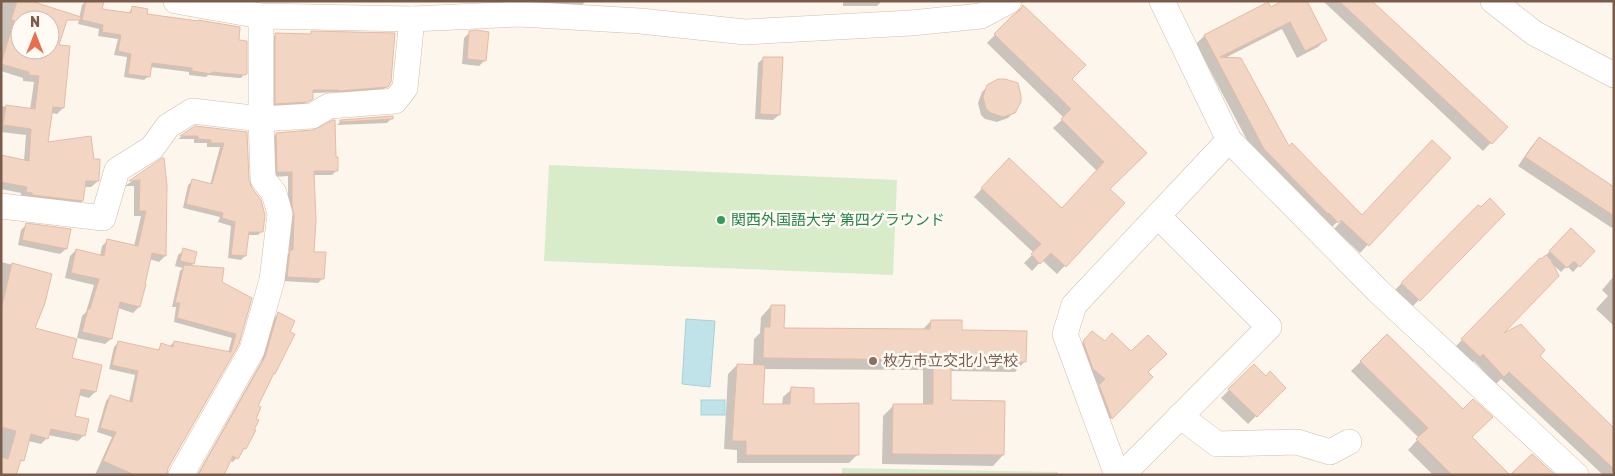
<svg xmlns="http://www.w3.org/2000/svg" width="1615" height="476" font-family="Rubik,'Noto Sans JP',sans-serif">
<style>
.green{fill:#d8ecc9}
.water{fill:#bfe3e8;stroke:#a5d3da}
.shadow{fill:#0003;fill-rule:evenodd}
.building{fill:#f3d5c3;stroke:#e6bba3;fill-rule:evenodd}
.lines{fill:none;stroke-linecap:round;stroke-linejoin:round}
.minor-casing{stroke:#d1beb0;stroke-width:26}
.minor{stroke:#fff;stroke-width:25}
.leisure-dot{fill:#2e9e5b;stroke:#fffaf3;stroke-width:2}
.education-dot{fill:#8d6e63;stroke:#fffaf3;stroke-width:2}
.labels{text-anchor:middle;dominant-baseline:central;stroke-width:5;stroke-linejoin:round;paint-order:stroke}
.leisure-label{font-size:15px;fill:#27864d;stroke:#fffaf3;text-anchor:start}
.education-label{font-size:15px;fill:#785e54;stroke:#fffaf3;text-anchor:start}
</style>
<rect width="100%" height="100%" fill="#fdf6ec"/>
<!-- green -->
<g class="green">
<path d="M549,165L897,180L893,275L544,261Z"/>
<path d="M842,468L1058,472V475H842Z"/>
</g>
<!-- water -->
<g class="water">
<path d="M686,319L715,321L710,387L682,384Z"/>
<rect x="701" y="400" width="24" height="15"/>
</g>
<!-- shadow -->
<g class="shadow">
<path d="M1,1H31L68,14L57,46L69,47L63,108L57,114L51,113L47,144L98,181L91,187H84L82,201L76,207L21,198V193L1,189V157L24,161L26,135L1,132V106L30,110L34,82L23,81V78L1,71ZM20,20H50V50H20Z"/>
<path d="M86,1H90L101,10L128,14L132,8L146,15L237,42L245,73L241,78H238L208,75L206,77L189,75V72L150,67L149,76L144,80L124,77L127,57L114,55L118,39L98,36L99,29L78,24L82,5Z"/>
<path d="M527,1H624L585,2L582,5L527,3Z"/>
<path d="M843,1H882L877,6H843Z"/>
<path d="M1323,1H1370L1506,127L1483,151Z"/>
<path d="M1268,3L1271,9L1326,39L1318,47L1297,58L1282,29L1223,59L1288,148L1362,216L1449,158L1360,253L1334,229L1343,219L1342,217L1329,230L1256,157L1196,44L1204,36Z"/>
<path d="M1023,6L1071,79L1145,153L1108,189L1124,203L1057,274L1042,260L1032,271L1024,263L1034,253L974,197L1009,160L1062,209L1097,171L1053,128L1064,118L987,43Z"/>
<path d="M470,32L485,60L479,66L462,64L464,38Z"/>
<path d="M312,33L387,86L382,91L312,93L311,98L302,106L272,107V39L276,34L309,35Z"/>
<path d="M764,58L779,115L773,120L755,119L758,63Z"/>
<path d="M988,86L1014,112L1008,118L997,122L985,119L981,115L978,103L982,92Z"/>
<path d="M391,119L387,123L337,125L341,121Z"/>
<path d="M196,127L246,133L248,180L262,231L258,235H247L245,256L241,260L228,258L231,226L218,222L220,217L183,208L188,185L193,181L210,185L220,147H207V143H194V139H178Z"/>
<path d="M276,134L335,158L337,170L332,175H313V253L323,278L318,283L283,281L286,256L289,253L290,221L288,210V176L273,177L272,139Z"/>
<path d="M1539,139L1614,189V226L1612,228L1518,166L1531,147Z"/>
<path d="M163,160L165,256L159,262L149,259L139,307L133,313L118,308L111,339L105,344L77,338L82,316L86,312L94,285L65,278L70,256L76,250L100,256L102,246L108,240L134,246L141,216H134V186H125Z"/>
<path d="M1478,206L1503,214L1411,308L1394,291Z"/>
<path d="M26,225L66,249L60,254L18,245L21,230Z"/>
<path d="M1571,230L1593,251L1573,272L1567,266L1561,272L1552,264L1498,336L1538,356L1614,430V471L1610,475H1603L1501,379L1496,384L1474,361L1471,364L1454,348Z"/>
<path d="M184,250L193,264L190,267L250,299L237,344L167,468L166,475H95L112,437L97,432L106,401L110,396L129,402L135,375L109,369L114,347L118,343L157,351L162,345L169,347L174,342L228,353L232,338L174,322L176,307H172L180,271L183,268L175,266L178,255Z"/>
<path d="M1,262L50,274L33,329L71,359L95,392L89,398L78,395L74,417L84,435L78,441L48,435L47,438L41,444L28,441L23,460L1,475Z"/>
<path d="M1614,276V326L1596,309L1608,296L1602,290Z"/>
<path d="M771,306L783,329L922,330L931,321L960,332L1025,361L1015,372L950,371V401L1003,455L993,466L882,464L883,416L894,405H923V370L763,369L762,405H782L783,397L792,389L812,405L858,454L849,463H737V450L724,449L728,374L737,365L753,366L754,339L760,333L761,317Z"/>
<path d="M278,314L288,332L293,335L257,407L245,448L233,462L229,460L214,475H197L261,362L274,318Z"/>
<path d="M1387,336L1471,437L1509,475H1433L1408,450L1419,438L1351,371Z"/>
<path d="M1086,339L1104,343L1131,353L1151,377L1105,424L1093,392L1099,386L1087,375L1077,349Z"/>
<path d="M1254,365L1266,377L1284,388L1248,424L1221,398Z"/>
</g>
<!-- building -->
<g class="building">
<path d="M17,1H31L81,17L80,20H67L59,45L70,46L64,108L53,107L48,142L91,136L94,159H100L99,179V181H86L83,201L32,195V193L26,192L27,187L1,182V155L29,161L31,129L3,125L6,105L35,109L39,76L29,75V72L1,64L14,20H11ZM20,20H50V50H20Z"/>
<path d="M86,1H104L102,9L131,13L132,6L148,9L147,14L198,21V20L240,27L239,40L247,41V74L243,75L212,72L211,74L192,71V68L152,63L150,77L128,74L131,54L118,51L121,35L102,32L103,25L82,20Z"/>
<path d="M1282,1H1307L1327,40L1305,51L1290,22L1220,57L1241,58L1289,146L1292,143L1362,215L1432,140L1451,158L1369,246L1341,220L1338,223L1329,213L1328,214L1264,149L1204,35L1268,2L1271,7Z"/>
<path d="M1339,1H1372L1508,127L1492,144Z"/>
<path d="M1023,5L1086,65L1072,79L1147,153L1110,189L1125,203L1066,267L1051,253L1040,264L1031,254L1041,244L981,188L1009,158L1062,208L1104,162L1061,119L1071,109L994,34L1012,16L1021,9Z"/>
<path d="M476,30L489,32L486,61L467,59L469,31Z"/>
<path d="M311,31L395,33L391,82L388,87L339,91V90H313V99L308,102L275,104V33L311,34Z"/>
<path d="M763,57H783L780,115L760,114Z"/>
<path d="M998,79H1005L1018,83L1021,96V102L1015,113L1003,117L991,113L986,109L983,97L987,85Z"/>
<path d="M393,116V119L340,122V120Z"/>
<path d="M333,120H335L336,157H338V171H314L316,221L314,252H326L324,279L287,277L290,250H293L294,215L292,205V172H277L276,133L313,130Z"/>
<path d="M195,126L247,132L249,180L252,188L261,200L265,215L263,232H249L246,256L231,255L235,222L222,218L223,213L186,204L192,179L212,184L224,143H211V140L198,139V136H180Z"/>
<path d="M1539,137L1614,187V216L1525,157Z"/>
<path d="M162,158H164L167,185L166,256L152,253L145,284H146L140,307L120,302L112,339L82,332L88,309H90L99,279L71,273L76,249L104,256L107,239L138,246L146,211H139L140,180L129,181Z"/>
<path d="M1490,198L1505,214L1420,301L1401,283L1478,205L1481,207Z"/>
<path d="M26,223L71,229L67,249L22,240Z"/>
<path d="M1571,228L1595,251L1580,267L1574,261L1567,268L1549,251Z"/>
<path d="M183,248L197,252L194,264L180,261Z"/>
<path d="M1546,255L1551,260L1559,276L1504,333L1521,324L1545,350L1540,356L1614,428V469L1509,372L1504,377L1483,354L1480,357L1461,339L1540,258L1541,259Z"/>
<path d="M12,263L52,274L45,303L35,328L77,339L72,358L102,365L96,392L81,389L75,416L89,419L85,436L51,429L48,439L31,434L24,461L21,460L16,475H1V457L8,459L16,431L1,427V310Z"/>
<path d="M184,265L224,268L222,282L252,298L239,344L168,468L167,475H135L103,461L116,432L100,428L110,395L132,402L138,371L112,365L118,341L159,350L161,343L173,347L174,341L231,352L236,334L177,318L180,303H175Z"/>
<path d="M771,305H785L784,328L930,329L931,320H962V330L1027,331L1026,362L951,361V400L1005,401L1004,455L892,454L893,404H933V360L763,358L764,327H770Z"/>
<path d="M278,312L295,321L290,332L295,334L275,374L274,373L258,406L261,407L256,419L259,420L254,430H256L246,449L244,448L238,459L233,456L224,475H198L265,357Z"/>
<path d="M1092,331L1105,341L1112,333L1131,351L1148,335L1167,354L1148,372L1153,377L1112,419L1099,385L1105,379L1093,369L1083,341Z"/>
<path d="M1387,334L1463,409L1473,399L1493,417L1472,437L1510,475L1532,454L1555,475H1452L1416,439L1428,428L1360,361Z"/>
<path d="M737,364L765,365L763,404H790L791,387L814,388V404L859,403V455H746V441H732Z"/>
<path d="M1254,364L1266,376L1270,371L1286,388L1257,417L1228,389Z"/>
</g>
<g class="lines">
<!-- minor casing -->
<g class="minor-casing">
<g id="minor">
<path d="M176,1L261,16L412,19L520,14L640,21L745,32L911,23L981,16L1009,1"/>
<path d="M1162,1L1229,140L1377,290L1576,475"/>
<path d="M1493,1L1534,33L1614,75"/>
<path d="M1,206L103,218L117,170L152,148L168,126L192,111L261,119L312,116L329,106L395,101L405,88L412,19"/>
<path d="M1180,416L1217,444L1297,442L1330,452L1349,442"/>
<path d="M181,475L252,350L272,280L280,214L274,193L263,179L261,119V16"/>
<path d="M1117,475L1065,334L1074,305L1229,140"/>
<path d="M1122,475L1269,327L1158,216"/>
</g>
</g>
<!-- minor -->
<use href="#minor" class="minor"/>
</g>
<!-- markers -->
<circle class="leisure-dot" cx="721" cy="220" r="5"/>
<circle class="education-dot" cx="873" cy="361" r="5"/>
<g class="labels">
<!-- leisure labels -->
<g class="leisure-label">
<text x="731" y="220">関西外国語大学 第四グラウンド</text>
</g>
<!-- education labels -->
<g class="education-label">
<text x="883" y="361">枚方市立交北小学校</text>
</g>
</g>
<!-- border -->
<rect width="1615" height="476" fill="none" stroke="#7a5c4d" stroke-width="5"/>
<!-- north arrow -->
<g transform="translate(35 35)"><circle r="24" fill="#fffaf3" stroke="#cabbb1"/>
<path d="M0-4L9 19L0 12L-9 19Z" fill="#e76f51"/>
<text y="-8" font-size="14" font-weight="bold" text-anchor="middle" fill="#7a5c4d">N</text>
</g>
</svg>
